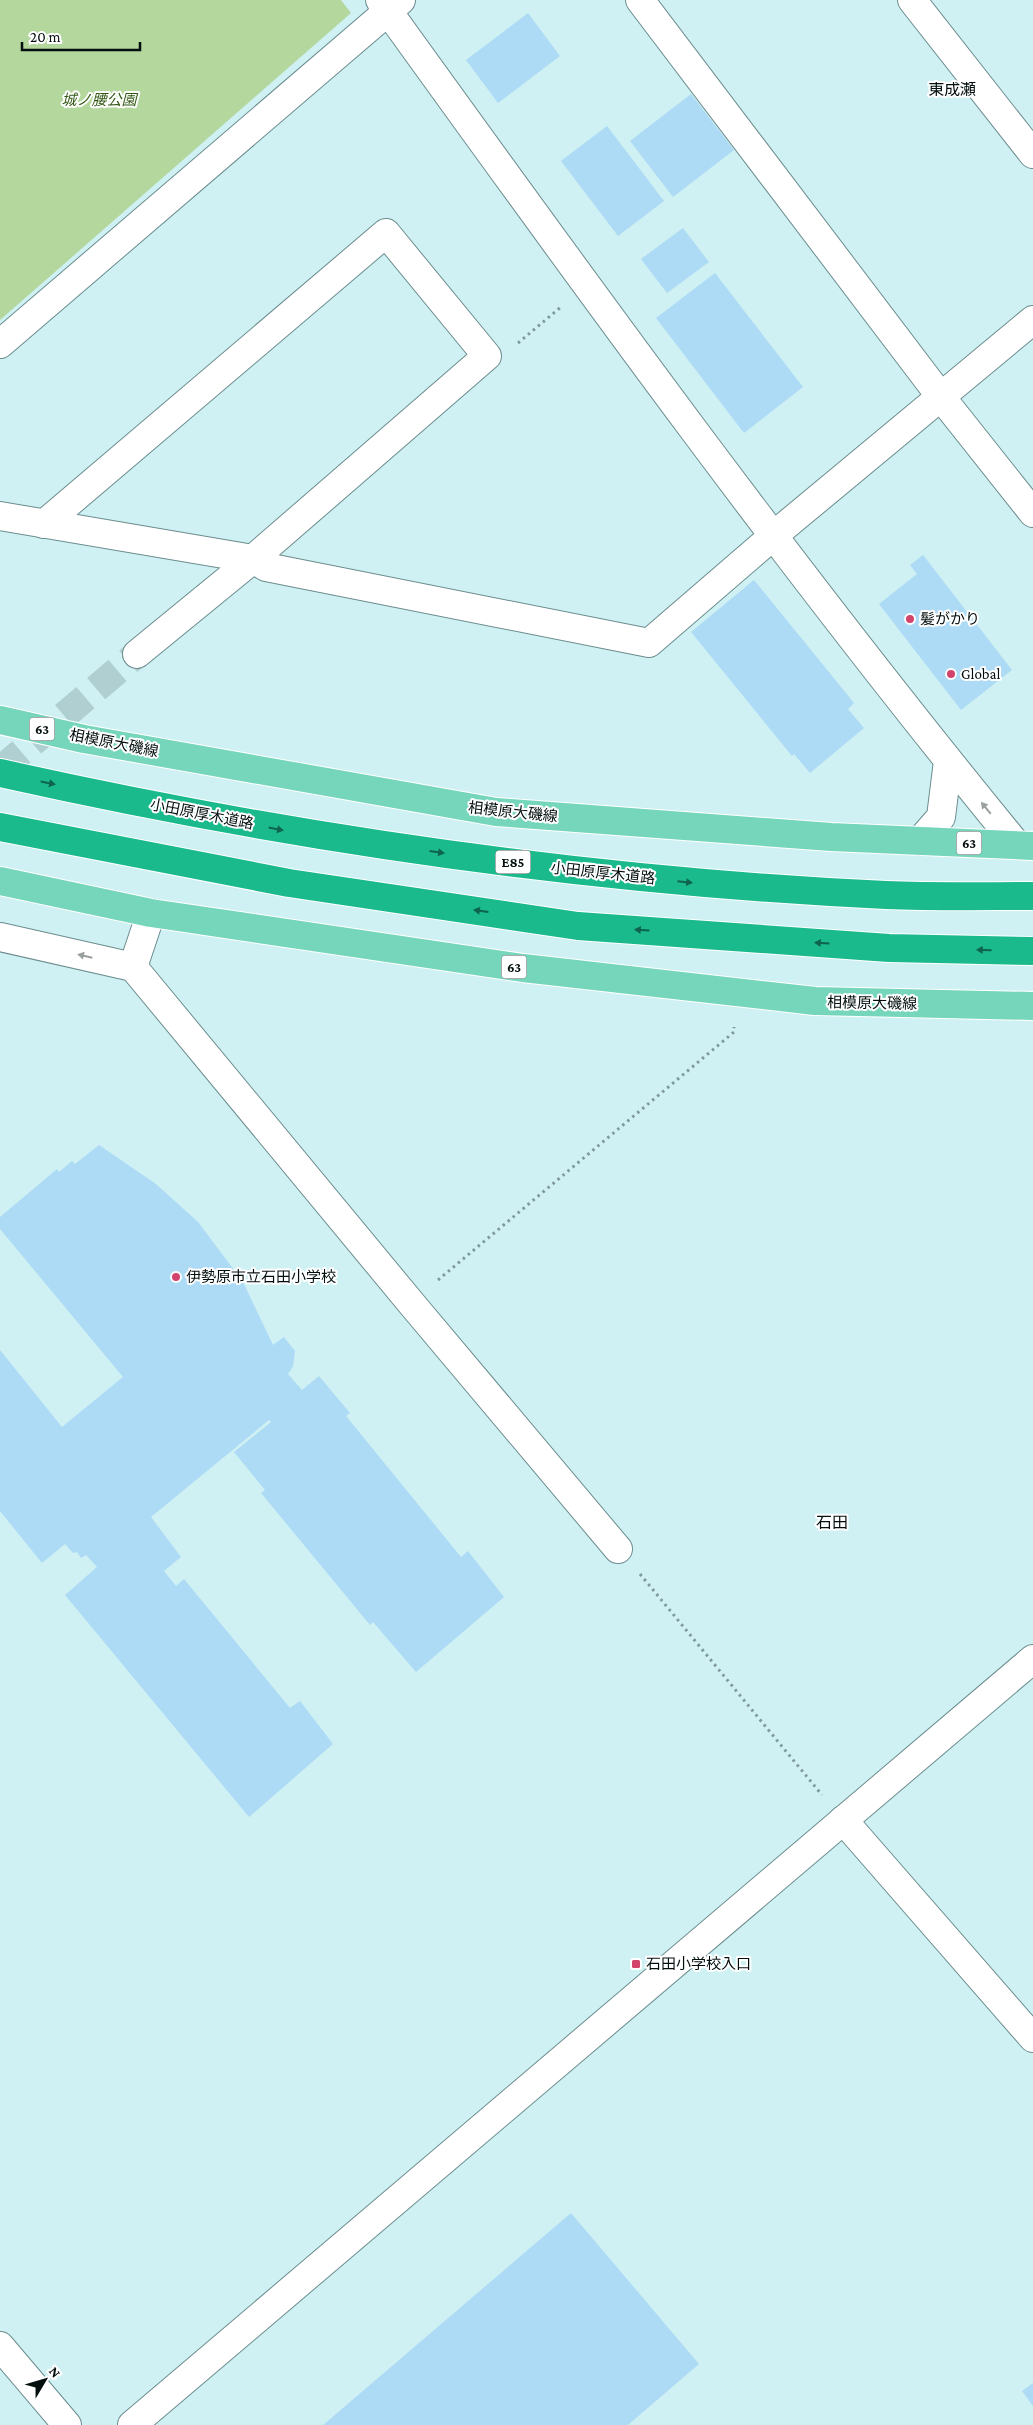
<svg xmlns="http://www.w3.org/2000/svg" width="1033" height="2425" font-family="'Crimson Pro','Noto Sans JP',serif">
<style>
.green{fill:#b3d79d}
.building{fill:#addaf5}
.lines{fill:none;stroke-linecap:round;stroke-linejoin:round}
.minor-tunnel{stroke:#b0cfd1;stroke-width:28;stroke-dasharray:28 14;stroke-linecap:butt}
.minor-casing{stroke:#6c8c8e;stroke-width:30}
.major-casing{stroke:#fff;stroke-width:30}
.highway-casing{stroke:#fff;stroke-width:30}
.path{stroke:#80999b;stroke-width:3;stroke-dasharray:2.5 4;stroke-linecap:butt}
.minor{stroke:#fff;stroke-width:28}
.major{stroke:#76d6bb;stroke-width:28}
.highway{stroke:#1bba8d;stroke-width:28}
.oneway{fill:#0f644e}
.oneway2{fill:#9a9f9f}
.poi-dot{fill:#d3446c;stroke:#fff;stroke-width:2}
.labels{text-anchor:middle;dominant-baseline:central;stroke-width:4;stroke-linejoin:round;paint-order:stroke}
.shield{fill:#fff;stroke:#4f5656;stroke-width:1}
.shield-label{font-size:14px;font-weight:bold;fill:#030e0e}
.park-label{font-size:15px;font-style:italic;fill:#355a16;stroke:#fff}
.poi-label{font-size:15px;fill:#030e0e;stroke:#fff;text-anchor:start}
.street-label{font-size:15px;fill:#030e0e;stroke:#fff}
.neighbourhood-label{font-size:16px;fill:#030e0e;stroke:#fff}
</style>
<rect width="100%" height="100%" fill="#cff1f3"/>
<!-- green -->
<path class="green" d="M0,0H341L351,13L0,320Z"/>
<!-- building -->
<g class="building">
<path d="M528,13L560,56L498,103L466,60Z"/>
<path d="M691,94L734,150L673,197L630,141Z"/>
<path d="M607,126L664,201L618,236L561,161Z"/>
<path d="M683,228L709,262L667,293L641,259Z"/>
<path d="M715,273L803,387L744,433L656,318Z"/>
<path d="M923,555L1012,670L961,710L879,604L917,574L910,565Z"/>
<path d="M754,580L854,703L848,709L864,728L810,773L794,754L792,756L691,632Z"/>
<path d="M99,1145L156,1184L198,1222L243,1282L273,1345L284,1337L295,1351L293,1366L288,1374L302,1390L319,1376L350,1413L346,1416L461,1557L468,1551L504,1597L416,1672L373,1622L370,1625L261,1493L265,1490L234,1452L271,1422L269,1420L151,1517L181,1557L164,1571L176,1586L184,1579L290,1708L300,1701L333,1744L249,1817L65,1595L97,1567L86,1555L81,1558L77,1552L73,1553L65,1544L42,1563L0,1511V1350L62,1427L123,1377L0,1229V1217L57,1169L59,1172L72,1161L75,1164Z"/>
<path d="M571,2213L699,2364L628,2425H323Z"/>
<path d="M1033,2383V2406L1022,2391Z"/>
</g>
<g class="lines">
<!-- minor-tunnel -->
<path class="minor-tunnel" d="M0,770L137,654"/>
<!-- minor casing -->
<g class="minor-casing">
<g id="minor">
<path d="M380,0C586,286 793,572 1017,845"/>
<path d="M640,0L941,397L1033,513"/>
<path d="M912,0L1033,154"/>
<path d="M0,344L401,0"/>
<path d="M0,516L253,559L266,567L649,643L773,536L1033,320"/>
<path d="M44,524L386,233L487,356L253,559L137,654"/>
<path d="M920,841L941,817L948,761"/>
<path d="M0,937L133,967L411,1303L618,1549"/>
<path d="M133,967L151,913"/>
<path d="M843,1820L1033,2038"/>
<path d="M0,2346L67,2425"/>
<path d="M132,2425L1033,1659"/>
</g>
</g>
<!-- major casing -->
<g class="major-casing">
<g id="major">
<path d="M0,720L84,739L496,812L831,837L1033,846"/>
<path d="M0,881L151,913L523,968L815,1001L1033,1006"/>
</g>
</g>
<!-- highway casing -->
<g class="highway-casing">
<g id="highway">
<path d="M0,773C291,838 588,881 886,895C935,897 984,896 1033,896"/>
<path d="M0,827L289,883L578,926L889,948L1033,951"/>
</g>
</g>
<!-- path -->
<g class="path">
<path d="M518,343L561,307"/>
<path d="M438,1280L734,1032V1027"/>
<path d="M640,1574L822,1795"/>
</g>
<!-- minor -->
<use href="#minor" class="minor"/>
<!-- major -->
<use href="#major" class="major"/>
<!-- highway -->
<use href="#highway" class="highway"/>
</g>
<!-- one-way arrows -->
<defs><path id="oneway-solid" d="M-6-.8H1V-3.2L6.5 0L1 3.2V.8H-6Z" transform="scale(1.25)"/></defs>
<g class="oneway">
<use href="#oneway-solid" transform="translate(48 783) rotate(11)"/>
<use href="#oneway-solid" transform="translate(276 829) rotate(11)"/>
<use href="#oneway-solid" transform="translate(437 852) rotate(8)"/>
<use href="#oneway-solid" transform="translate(685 882) rotate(6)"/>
<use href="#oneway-solid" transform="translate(481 911) rotate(-172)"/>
<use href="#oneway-solid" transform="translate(642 930) rotate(-176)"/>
<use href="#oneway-solid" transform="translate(822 943) rotate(-176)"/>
<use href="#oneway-solid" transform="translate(984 950) rotate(-179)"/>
</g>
<g class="oneway2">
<use href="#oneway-solid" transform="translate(986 808) rotate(-129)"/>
<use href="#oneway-solid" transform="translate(85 956) rotate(-167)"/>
</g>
<!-- markers -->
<g class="poi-dot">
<circle cx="910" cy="619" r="5"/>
<circle cx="951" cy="674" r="5"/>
<circle cx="176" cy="1277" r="5"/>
<rect x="631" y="1959" width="10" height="10" rx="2.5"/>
</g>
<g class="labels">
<!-- shield labels -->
<g class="shield">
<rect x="29.5" y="717.5" width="25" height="23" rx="4"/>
<rect x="956.5" y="831.5" width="25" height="23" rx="4"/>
<rect x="495.5" y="850.5" width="35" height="23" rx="4"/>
<rect x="501.5" y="955.5" width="25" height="23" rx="4"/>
</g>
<g class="shield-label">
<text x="42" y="729">63</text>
<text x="969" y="843">63</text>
<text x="513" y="862">E85</text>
<text x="514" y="967">63</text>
</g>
<!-- park labels -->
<g class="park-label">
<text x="99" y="100">城ノ腰公園</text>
</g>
<!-- poi labels -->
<g class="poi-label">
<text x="920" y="619">髪がかり</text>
<text x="961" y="674">Global</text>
<text x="186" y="1277">伊勢原市立石田小学校</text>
<text x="646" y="1964">石田小学校入口</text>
</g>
<!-- street labels -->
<g class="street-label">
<text transform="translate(114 743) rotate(11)">相模原大磯線</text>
<text transform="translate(513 812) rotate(6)">相模原大磯線</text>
<text transform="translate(202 814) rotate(11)">小田原厚木道路</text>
<text transform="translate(603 873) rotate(6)">小田原厚木道路</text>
<text transform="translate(872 1003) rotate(1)">相模原大磯線</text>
</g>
<!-- neighbourhood labels -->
<g class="neighbourhood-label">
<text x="952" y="89">東成瀬</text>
<text x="832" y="1522">石田</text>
</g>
</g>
<!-- north arrow -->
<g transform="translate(45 2380) rotate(52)" stroke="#ffffff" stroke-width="4" paint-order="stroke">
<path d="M0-4L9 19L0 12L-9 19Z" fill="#030e0e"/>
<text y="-8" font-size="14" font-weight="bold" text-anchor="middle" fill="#030e0e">N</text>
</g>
<!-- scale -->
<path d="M22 42v8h118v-8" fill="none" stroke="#030e0e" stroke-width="2.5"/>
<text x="30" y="42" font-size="15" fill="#030e0e" stroke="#ffffff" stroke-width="4" paint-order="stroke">20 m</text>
</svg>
